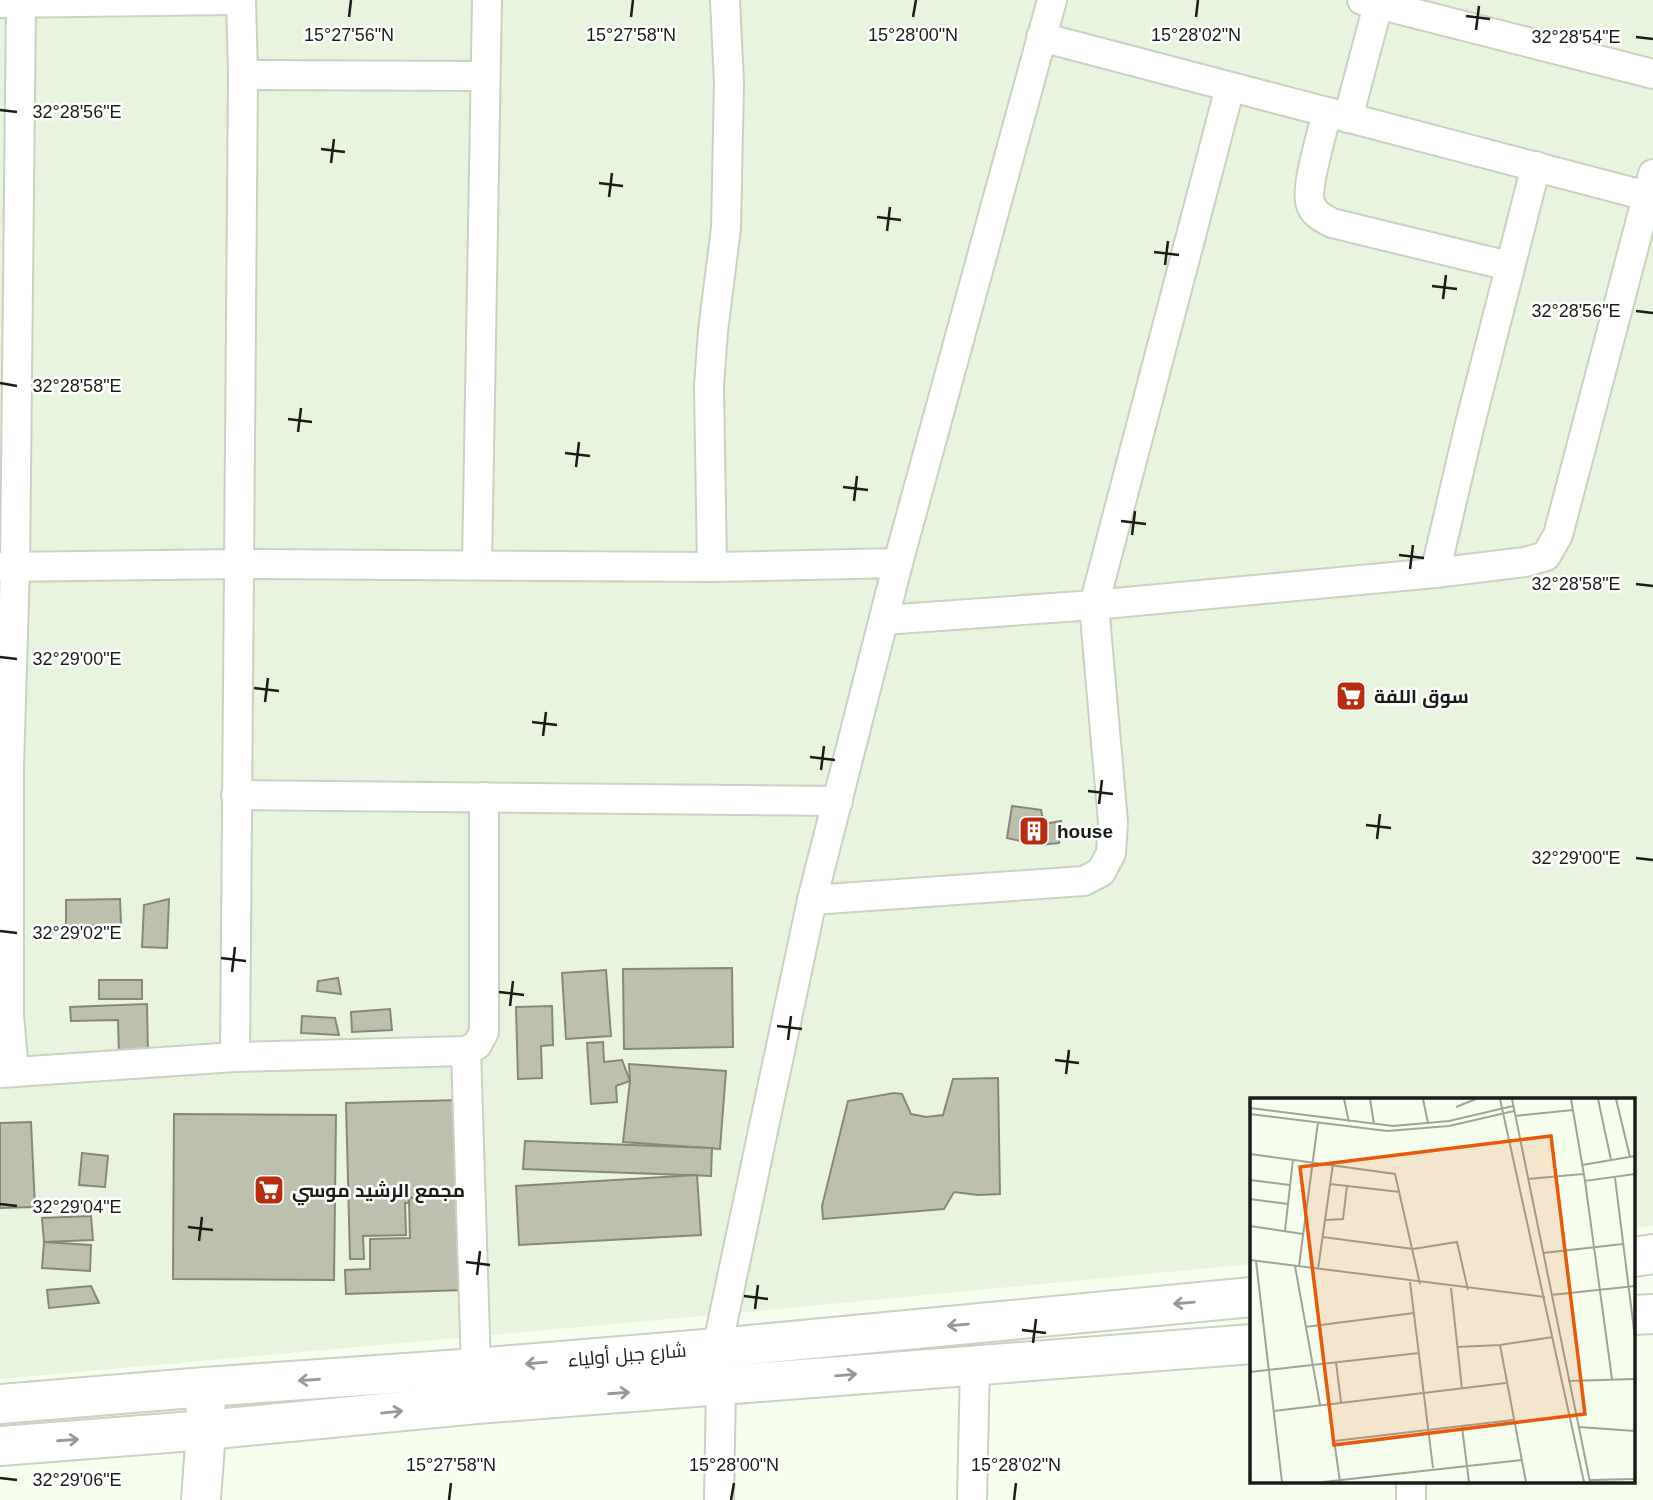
<svg xmlns="http://www.w3.org/2000/svg" width="1653" height="1500" font-family="Arial,Cairo,sans-serif">
<style>
.built{fill:#e8f4dd}
.building{fill:#bec0ae;stroke:#878878;stroke-width:2}
.lines{fill:none;stroke-linecap:round;stroke-linejoin:round}
.street-casing{stroke:#c9d2c1;stroke-width:32}
.secondary-casing{stroke:#c9d2c1;stroke-width:42}
.primary-casing{stroke:#c9d2c1;stroke-width:42}
.street{stroke:#fff;stroke-width:28}
.secondary{stroke:#fff;stroke-width:38}
.primary{stroke:#fff;stroke-width:38}
.oneway{stroke:#989997}
.ticks{fill:none;stroke:#1a1d17;stroke-width:2.5}
.labels{text-anchor:middle;dominant-baseline:central;stroke-width:5;stroke-linejoin:round;paint-order:stroke}
.poi-label{font-size:19px;font-weight:bold;fill:#1a1d17;stroke:#fff;text-anchor:start}
.street-label{font-size:19px;fill:#1a1d17;stroke:#fff}
.inset-road{fill:none;stroke:#9ea598;stroke-width:2}
.view{fill:#e8590c;fill-opacity:0.15;stroke:#e8590c;stroke-width:3.5}
.inset-edge{fill:none;stroke:#1a1d17;stroke-width:3.5}
.ticks-label{font-size:18px;text-anchor:middle;fill:#1a1d17;stroke:#fff;stroke-width:5;stroke-linejoin:round;paint-order:stroke}
</style>
<rect width="100%" height="100%" fill="#f6ffee"/>
<!-- built -->
<path class="built" d="M0,0H1653V1226L1634,1228V1099H1252V1264L725,1314L0,1379Z"/>
<!-- building -->
<g class="building">
<path d="M1012,806L1041,810L1044,824L1061,821L1059,843L1038,845L1007,838Z"/>
<path d="M120,899L121,925L66,926V900Z"/>
<path d="M169,899L167,948L142,947L144,905Z"/>
<path d="M732,968L733,1047L624,1049L623,969Z"/>
<path d="M606,970L611,1036L566,1039L562,973Z"/>
<path d="M338,978L341,994L317,991L318,981Z"/>
<rect x="99" y="980" width="43" height="19"/>
<path d="M147,1004L148,1056L119,1057L118,1020L71,1021L70,1007Z"/>
<path d="M552,1006L553,1045L541,1046L542,1078L518,1079L516,1007Z"/>
<path d="M390,1009L392,1030L352,1032L351,1012Z"/>
<path d="M302,1016L335,1018L339,1035L301,1033Z"/>
<path d="M603,1042L604,1062L622,1060L630,1081L616,1086L617,1102L591,1104L587,1043Z"/>
<path d="M629,1064L726,1071L720,1149L623,1142L630,1081Z"/>
<path d="M998,1078L1000,1194L978,1195L954,1192L944,1209L823,1219L822,1206L848,1101L894,1093L902,1094L911,1114L926,1117L943,1115L953,1079Z"/>
<path d="M459,1100L461,1201L405,1203L406,1235L363,1236L364,1259H350L346,1103Z"/>
<path d="M174,1114L336,1115L334,1280L173,1279Z"/>
<path d="M31,1122L35,1207L0,1208V1123Z"/>
<path d="M525,1141L712,1148L711,1176L523,1169Z"/>
<path d="M82,1153L108,1156L105,1187L79,1185Z"/>
<path d="M697,1175L701,1235L519,1245L516,1186Z"/>
<path d="M460,1197L463,1290L346,1294L345,1270L370,1269V1239L410,1238L409,1198Z"/>
<path d="M91,1216L93,1240L44,1242L42,1218Z"/>
<path d="M44,1242L91,1245L90,1271L42,1268Z"/>
<path d="M91,1286L99,1303L49,1308L47,1290Z"/>
</g>
<g class="lines">
<!-- street casing -->
<g class="street-casing">
<g id="street">
<path d="M1362,0L1653,74"/>
<path d="M0,3L234,0"/>
<path d="M1041,37L1647,196"/>
<path d="M243,75L485,76"/>
<path d="M1327,112C1323,131 1304,190 1311,205C1315,215 1323,218 1332,223L1509,266"/>
<path d="M1348,118L1378,5"/>
<path d="M477,565L487,0"/>
<path d="M0,567L240,564L712,567L898,563"/>
<path d="M712,567L709,386L713,331L726,228L729,83L725,0"/>
<path d="M1435,573L1470,424L1536,166"/>
<path d="M884,620L1094,605L1435,573L1525,562L1546,556L1558,535L1653,174"/>
<path d="M236,795L838,801"/>
<path d="M812,900L1084,881L1101,872L1111,853L1113,822L1094,605L1230,87"/>
<path d="M466,1051L476,1368"/>
<path d="M235,1057L243,75L241,0"/>
<path d="M14,1072L9,1015V767L15,567L21,2"/>
<path d="M0,1073L235,1057L466,1051L477,1045L484,1032V797"/>
<path d="M717,1348L812,900L898,563L1052,0"/>
<path d="M719,1500L721,1385"/>
<path d="M972,1500L975,1365"/>
<path d="M1411,1500V1481"/>
</g>
</g>
<!-- secondary casing -->
<g class="secondary-casing">
<path id="secondary" d="M201,1500L206,1430L205,1387"/>
</g>
<!-- primary casing -->
<g class="primary-casing">
<g id="primary">
<path d="M1634,1257L1653,1254"/>
<path d="M1634,1315L1653,1314"/>
<path d="M0,1404L205,1387L476,1368L717,1348L1252,1297"/>
<path d="M0,1446L206,1430L477,1404L1252,1344"/>
</g>
</g>
<!-- street -->
<use href="#street" class="street"/>
<!-- secondary -->
<use href="#secondary" class="secondary"/>
<!-- primary -->
<use href="#primary" class="primary"/>
</g>
<!-- one-way arrows -->
<defs><path id="oneway-shaft" d="M-6 0H5M1.5-3L5.5 0L1.5 3" fill="none" stroke-width="1.6" stroke-linecap="round" stroke-linejoin="round" transform="scale(1.75)"/></defs>
<g class="oneway">
<use href="#oneway-shaft" transform="translate(1184 1303) rotate(175)"/>
<use href="#oneway-shaft" transform="translate(958 1325) rotate(175)"/>
<use href="#oneway-shaft" transform="translate(536 1363) rotate(175)"/>
<use href="#oneway-shaft" transform="translate(846 1375) rotate(-5)"/>
<use href="#oneway-shaft" transform="translate(309 1380) rotate(176)"/>
<use href="#oneway-shaft" transform="translate(619 1393) rotate(-4)"/>
<use href="#oneway-shaft" transform="translate(392 1412) rotate(-6)"/>
<use href="#oneway-shaft" transform="translate(68 1440) rotate(-4)"/>
</g>
<!-- ticks -->
<path class="ticks" d="M1466,16L1490,19M349,17L351,0M631,17L633,0M913,17L916,0M1196,17L1198,0M1476,30L1479,6M1636,37L1653,39M0,110L17,112M321,149L345,152M331,163L334,139M599,183L623,186M609,197L612,173M877,217L901,220M887,231L890,207M1154,252L1179,255M1165,265L1168,241M1432,286L1457,289M1443,299L1446,275M1636,311L1653,313M0,383L17,386M288,419L312,422M298,432L301,408M565,453L590,456M576,467L579,442M843,487L868,490M854,501L857,476M1121,521L1146,524M1132,535L1135,511M1399,555L1424,558M1410,569L1413,545M1636,584L1653,586M0,657L17,659M254,688L279,691M265,702L268,678M532,722L557,725M543,736L546,712M810,757L835,760M821,770L824,746M1088,791L1113,794M1099,804L1102,780M1366,825L1391,828M1377,839L1380,814M1636,858L1653,860M0,931L17,933M221,958L246,961M232,972L235,947M499,992L524,995M510,1006L513,981M777,1026L802,1029M788,1040L791,1016M1055,1060L1079,1063M1066,1074L1069,1050M0,1204L17,1206M188,1227L213,1230M199,1241L202,1217M466,1262L490,1265M477,1275L480,1251M744,1296L768,1299M755,1309L758,1285M1022,1330L1046,1333M1033,1343L1036,1319M0,1478L17,1480M449,1500L451,1483M731,1500L734,1483M1014,1500L1016,1483"/>
<!-- icons -->
<defs>
<g id="supermarket-square" transform="scale(1.575)"><rect x="-9" y="-9" width="18" height="18" rx="4" fill="#b82c0f" stroke="#fff"/><path d="M-6-5.5h2.5l.6 2H6L4.5 2H-2.5L-4.4-4H-6ZM-1.5 3.2a1.3 1.3 0 1 0 .1 0ZM3 3.2a1.3 1.3 0 1 0 .1 0Z" fill="#fff"/></g>
<g id="building-square" transform="scale(1.575)"><rect x="-9" y="-9" width="18" height="18" rx="4" fill="#b82c0f" stroke="#fff"/><path d="M-4-6H4V6H1V3H-1V6H-4ZM-2.5-4.3h1.7v1.8h-1.7ZM.8-4.3h1.7v1.8H.8ZM-2.5-1h1.7V.8h-1.7ZM.8-1h1.7V.8H.8Z" fill="#fff"/></g>
</defs>
<g fill-rule="evenodd">
<use href="#supermarket-square" x="1351" y="696"/>
<use href="#building-square" x="1034" y="831"/>
<use href="#supermarket-square" x="269" y="1190"/>
</g>
<g class="labels">
<!-- poi labels -->
<g class="poi-label">
<text x="1374" y="696">سوق اللفة</text>
<text x="1057" y="831">house</text>
<text x="292" y="1190">مجمع الرشيد موسي</text>
</g>
<!-- street labels -->
<g class="street-label">
<text transform="translate(627 1355) rotate(-5)">شارع جبل أولياء</text>
</g>
</g>
<!-- overview -->
<g transform="translate(1250 1098)">
<rect width="385" height="385" fill="#f6ffee"/>
<path class="inset-road" d="M94,1L99,24M120,1L124,26M173,1L178,25M250,1L334,384M262,1L340,384M321,1L335,83L385,76M348,1L361,62M366,1L380,59M206,9L226,1M0,10L143,28L199,23L263,8M0,16L137,33L199,28L264,13M265,18L323,12M0,56L145,76L170,186M332,67L385,58M365,80L385,240M278,81L333,76M0,82L40,87M335,83L362,281M80,86L150,94M0,101L38,106M75,122L93,121L97,88M0,128L53,136M35,133L43,61M73,139L163,151L207,144L218,192M293,155L373,146M0,162L295,199M6,163L32,384M45,168L70,307M49,168L68,24M68,171L83,66M160,184L183,370M201,190L212,291M301,197L385,188M55,229L164,215M250,247L303,239M207,249L250,247L276,384M86,264L91,304M0,274L169,255M318,283L385,281M79,306L90,384M24,313L256,285M212,329L219,384M329,329L385,333M84,343L263,322M340,382L385,381M73,384L272,362"/>
<path class="view" d="M301,38L335,316L84,347L50,69Z"/>
<rect width="385" height="385" class="inset-edge"/>
</g>
<g class="ticks-label">
<text x="349" y="41">15°27'56"N</text>
<text x="631" y="41">15°27'58"N</text>
<text x="913" y="41">15°28'00"N</text>
<text x="1196" y="41">15°28'02"N</text>
<text x="1576" y="43">32°28'54"E</text>
<text x="77" y="118">32°28'56"E</text>
<text x="1576" y="317">32°28'56"E</text>
<text x="77" y="392">32°28'58"E</text>
<text x="1576" y="590">32°28'58"E</text>
<text x="77" y="665">32°29'00"E</text>
<text x="1576" y="864">32°29'00"E</text>
<text x="77" y="939">32°29'02"E</text>
<text x="77" y="1213">32°29'04"E</text>
<text x="451" y="1471">15°27'58"N</text>
<text x="734" y="1471">15°28'00"N</text>
<text x="1016" y="1471">15°28'02"N</text>
<text x="77" y="1486">32°29'06"E</text>
</g>
</svg>
